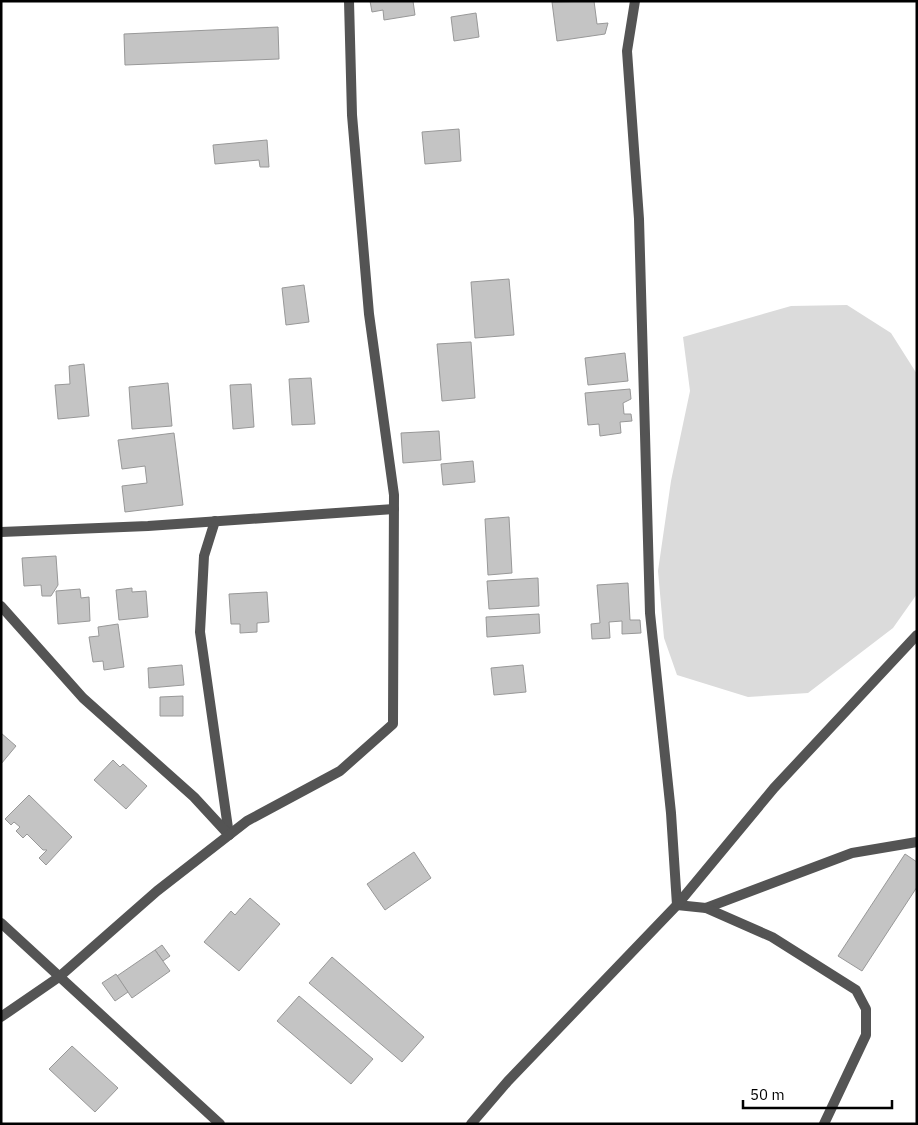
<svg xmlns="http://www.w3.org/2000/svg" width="918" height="1125" font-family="'IBM Plex Sans',sans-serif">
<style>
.green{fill:#dbdbdb}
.building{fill:#c4c4c4;stroke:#989898}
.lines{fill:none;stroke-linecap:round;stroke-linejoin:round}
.street{stroke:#545454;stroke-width:10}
</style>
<rect width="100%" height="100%" fill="#fff"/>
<!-- green -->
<path class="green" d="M847,305L891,333L917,374V594L893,628L808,693L748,697L677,675L664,638L658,571L671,481L690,391L683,337L791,306Z"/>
<!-- building -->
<g class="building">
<path d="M370,1H413L415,15L384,20L383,10L372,12Z"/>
<path d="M594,1L597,24L608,23L605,34L557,41L552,2Z"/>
<path d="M476,13L479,37L454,41L451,17Z"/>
<path d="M278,27L279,59L125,65L124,34Z"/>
<path d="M459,129L461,161L425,164L422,132Z"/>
<path d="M267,140L269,167H260L259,160L215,164L213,145Z"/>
<path d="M509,279L514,335L475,338L471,282Z"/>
<path d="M304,285L309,322L286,325L282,288Z"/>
<path d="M471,342L475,398L442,401L437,344Z"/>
<path d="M625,353L628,381L588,385L585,358Z"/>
<path d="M84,364L89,416L58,419L55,385L70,384L69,366Z"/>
<path d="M311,378L315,424L292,425L289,379Z"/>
<path d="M168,383L172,426L132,429L129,387Z"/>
<path d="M251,384L254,427L233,429L230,385Z"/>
<path d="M630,389L631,399L623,403L624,414H631L632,421L620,422L621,433L600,436L599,424L588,425L585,393Z"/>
<path d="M439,431L441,460L403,463L401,433Z"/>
<path d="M174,433L183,505L125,512L122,486L147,483L145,466L122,469L118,440Z"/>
<path d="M473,461L475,482L443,485L441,464Z"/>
<path d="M509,517L512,573L488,575L485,519Z"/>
<path d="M56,556L58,585L51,596H42L41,585L24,586L22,558Z"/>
<path d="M538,578L539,606L489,609L487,581Z"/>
<path d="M628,583L630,620H640L641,633L622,634V621L609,622L610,638L592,639L591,624L600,623L597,585Z"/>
<path d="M132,588V592L146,591L148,617L119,620L116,590Z"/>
<path d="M80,589L81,598L89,597L90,621L58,624L56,591Z"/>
<path d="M267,592L269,622L257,623V632L240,633V624H231L229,594Z"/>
<path d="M539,614L540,633L487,637L486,617Z"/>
<path d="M118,624L124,667L104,670L103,661L93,662L89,637L99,636L98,627Z"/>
<path d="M182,665L184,685L149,688L148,668Z"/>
<path d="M523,665L526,692L494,695L491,668Z"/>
<path d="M183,696V716H160V697Z"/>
<path d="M1,733L16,746L1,764Z"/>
<path d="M113,760L120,767L123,764L147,786L126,809L94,780Z"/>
<path d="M29,795L72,837L46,865L39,858L47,850H43L27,834L23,838L16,831L20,827L14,822L11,825L5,819Z"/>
<path d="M414,852L431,878L385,910L367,884Z"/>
<path d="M905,854L917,862V887L862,971L838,956Z"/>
<path d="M250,898L280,924L239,971L204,942L231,911L235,915Z"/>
<path d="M162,945L170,956L163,961L155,950Z"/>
<path d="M155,950L170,971L132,998L117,976Z"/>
<path d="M332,957L424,1037L402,1062L309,983Z"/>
<path d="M116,974L128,992L115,1001L102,983Z"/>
<path d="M299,996L373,1059L351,1084L277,1021Z"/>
<path d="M72,1046L118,1088L95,1112L49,1069Z"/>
</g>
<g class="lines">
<!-- street -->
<g class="street">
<path d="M635,1L627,51L639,219L650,613L671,813L677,905L706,908L852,853L917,842"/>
<path d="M215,521L204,556L200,632L229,835"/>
<path d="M1,532L148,526L394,509"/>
<path d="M1,606L83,698L194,797L229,835"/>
<path d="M706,908L772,937L856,990L866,1009V1035L824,1124"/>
<path d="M1,923L220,1124"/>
<path d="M1,1017L59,977L157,891L247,821L340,771L393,724L394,495L369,314L352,115L349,1"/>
<path d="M471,1124L508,1081L677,905L774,788L917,635"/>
</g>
</g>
<!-- border -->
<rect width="918" height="1125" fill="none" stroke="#000000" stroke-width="5"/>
<!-- scale -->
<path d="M743 1100v8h149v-8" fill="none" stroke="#000000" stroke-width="2.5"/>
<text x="750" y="1100" font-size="15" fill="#000000" stroke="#ffffff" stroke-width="4" paint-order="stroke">50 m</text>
</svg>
